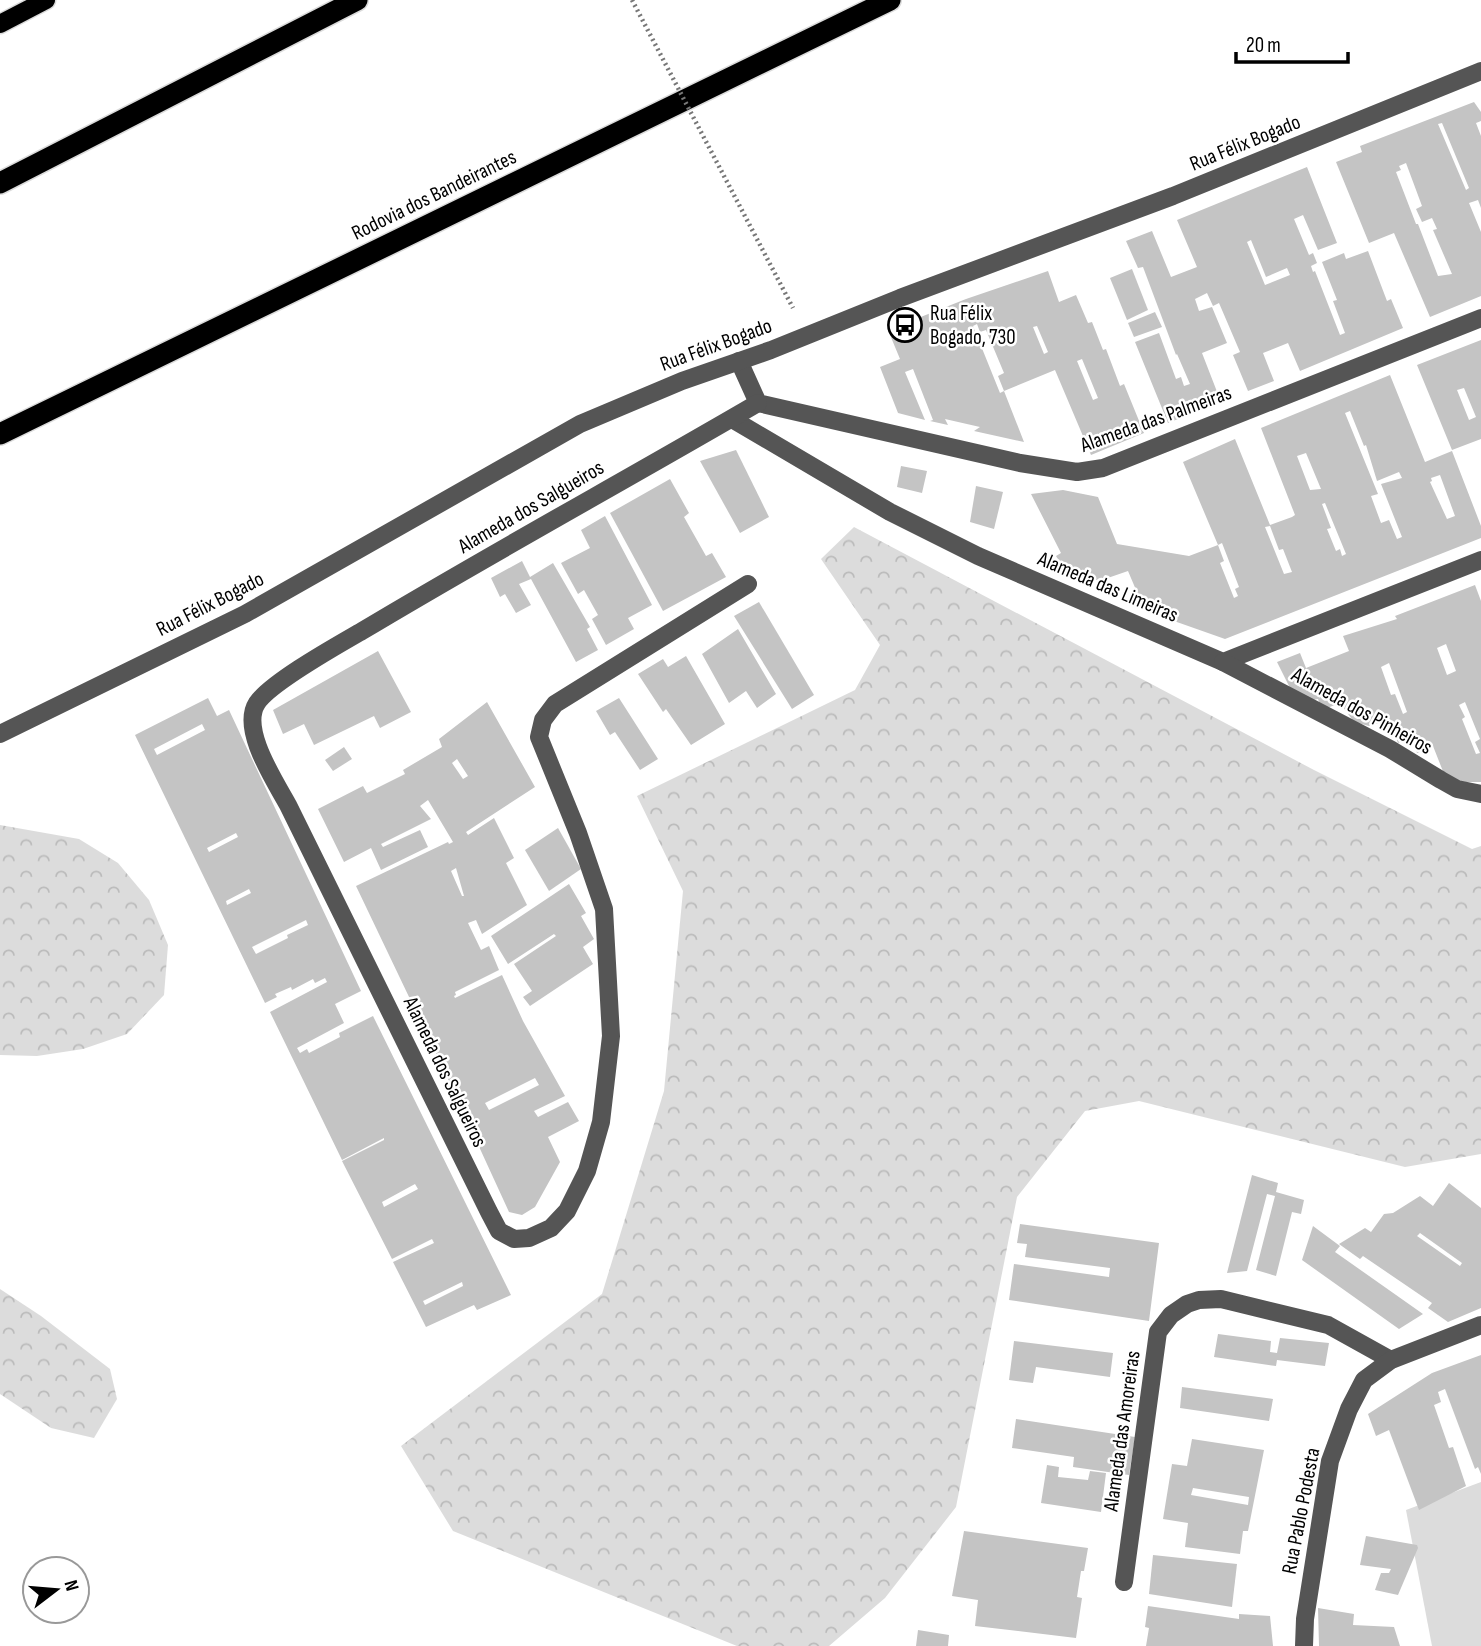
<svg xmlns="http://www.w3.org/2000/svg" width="1481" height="1646" font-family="'Sofia Sans Condensed',sans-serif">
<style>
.green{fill:#dcdcdc}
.forest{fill:url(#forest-crowns)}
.building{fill:#c4c4c4;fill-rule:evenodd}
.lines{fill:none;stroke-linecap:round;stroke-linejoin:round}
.major-casing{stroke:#dbdbdb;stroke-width:21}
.highway-casing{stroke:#dbdbdb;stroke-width:24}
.minor{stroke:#555;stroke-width:18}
.major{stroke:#000;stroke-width:18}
.highway{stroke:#000;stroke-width:21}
.path-bridge{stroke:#777;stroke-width:4.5;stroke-dasharray:2 3.5;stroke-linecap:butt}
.labels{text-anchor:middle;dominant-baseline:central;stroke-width:5;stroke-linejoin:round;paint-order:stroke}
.street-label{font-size:21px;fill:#000;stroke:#fff}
.poi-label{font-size:21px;fill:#000;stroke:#fff;text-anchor:start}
</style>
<defs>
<pattern id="forest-crowns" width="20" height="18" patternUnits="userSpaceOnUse" patternTransform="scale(1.75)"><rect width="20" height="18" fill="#dcdcdc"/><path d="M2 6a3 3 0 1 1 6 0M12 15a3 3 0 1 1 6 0" fill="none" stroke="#bbb"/></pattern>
</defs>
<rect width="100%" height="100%" fill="#fff"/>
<!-- green -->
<path class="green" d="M1481,1482V1646H1432L1406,1510Z"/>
<!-- forest -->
<g class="forest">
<path d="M854,527L1314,770L1472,849L1481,846V1154L1405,1167L1139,1101L1085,1111L1017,1197L956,1507L885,1598L829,1646H737L453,1531L401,1446L602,1294L664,1091L683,891L637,796L855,690L880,645L821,559Z"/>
<path d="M0,825L79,839L118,863L149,900L168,945L164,995L127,1034L83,1049L37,1056L0,1055Z"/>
<path d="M0,1289L41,1316L110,1369L117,1399L94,1438L51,1428L0,1394Z"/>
</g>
<!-- building -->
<g class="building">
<path d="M1474,102L1481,112V121L1476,123L1481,136V208L1478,200L1469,203L1481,232V296L1430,317L1394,233L1369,243L1336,162L1362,152L1360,146ZM1442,123L1469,188L1466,190L1438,124ZM1406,163L1422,206L1416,209L1422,222L1432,218L1437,229L1433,230L1452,274L1438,276L1418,224H1416L1396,172L1401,170L1399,166Z"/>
<path d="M1307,167L1337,243L1318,250L1303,215L1294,219L1309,255L1313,253L1317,263L1311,266L1313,272L1315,271L1340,335L1345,333L1333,301L1337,300L1322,262L1344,253L1346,259L1368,251L1387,301L1391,299L1403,328L1300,371L1288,343L1263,353L1274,381L1248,391L1233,355L1240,352L1219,303L1213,306L1207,293L1195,299L1199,311L1212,307L1227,343L1202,353L1221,402L1168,423L1135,342L1159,333L1176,379L1181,377L1184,386L1190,384L1177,354L1176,355L1143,267L1138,268L1126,241L1152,231L1171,277L1197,267L1177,220ZM1251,240L1266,277L1287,268L1290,275L1265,285L1247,242Z"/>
<path d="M1132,269L1148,310L1127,320L1110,278Z"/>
<path d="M1048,271L1059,302L1076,295L1088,323L1092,322L1103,350L1106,349L1120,386L1124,384L1144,433L1091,455L1055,370L1004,391L1024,442L974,431L980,427L945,419L948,425L930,421L933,420L913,369L905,372L925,420L898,413L880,367L900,359L888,330L966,299ZM977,324L980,332L986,330L1004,373L998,376L1004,391L1000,393L973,326ZM1037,326L1048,352L1044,354L1033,327ZM1082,359L1098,398L1093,400L1077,361Z"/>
<path d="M1155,312L1162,327L1134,337L1128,323Z"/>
<path d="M1481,340V439L1452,450L1417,365ZM1464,388L1476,417L1469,420L1457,390Z"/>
<path d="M1390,375L1425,462L1452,451L1481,526V538L1225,639L1174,621L1142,604L1128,571L1099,581L1062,566L1056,556L1061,553L1031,494L1063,490L1098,497L1117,544L1189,556L1218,545L1224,561L1220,563L1234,598L1238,596L1235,589L1239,587L1222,543L1218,545L1183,462L1235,439L1270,525L1292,517L1295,515L1261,428ZM1350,411L1364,446L1366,445L1377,481L1399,472L1402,478L1381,484L1402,537L1397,539L1389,520L1381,523L1371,496L1378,494L1345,413ZM1306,453L1321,489L1310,490L1297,456ZM1440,475L1455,516L1447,519L1430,482L1432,481L1431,478ZM1325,503L1346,554L1342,556L1340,549L1336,551L1327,529L1331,528L1322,504ZM1270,526L1279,550L1283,549L1292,572L1284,574L1265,527Z"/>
<path d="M736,450L769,517L740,533L700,461Z"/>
<path d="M901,466L927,471L922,493L897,487Z"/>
<path d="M670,479L689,513L684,517L706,556L712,553L726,577L663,611L610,513Z"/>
<path d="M976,486L1003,492L994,529L970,522Z"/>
<path d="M605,516L652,605L628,618L634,629L606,645L592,619L598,615L584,590L578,594L561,563L590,548L581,530Z"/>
<path d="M522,561L530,577L553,563L590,627L587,629L598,650L576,662L531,579L519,584L531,605L516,613L505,594L500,597L491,578Z"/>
<path d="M1475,585L1481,601V782H1451L1446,779L1433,746L1417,753L1412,737L1398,743L1389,720L1369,726L1354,722L1340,703L1322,710L1318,699L1306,701L1291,690L1277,662L1300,653L1306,668L1349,651L1343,636L1397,619L1395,616ZM1446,644L1456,671L1447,675L1437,648ZM1389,663L1407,712L1403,714L1395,694L1391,695L1381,667ZM1465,702L1480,739L1475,742L1480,753L1476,754L1462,719L1465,717L1459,705Z"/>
<path d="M759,602L814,695L792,709L734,616Z"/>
<path d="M738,629L776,694L757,708L746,691L729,703L702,654Z"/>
<path d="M378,651L411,712L380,728L374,716L314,745L304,724L283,734L273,710Z"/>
<path d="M686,656L725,724L691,745L666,709L663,712L638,674L663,659L668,667Z"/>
<path d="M208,698L217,716L229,710L361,991L335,1004L344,1023L297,1048L300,1053L307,1049L309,1053L340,1037L339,1033L373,1016L511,1295L477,1310L474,1305L426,1327L393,1262L434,1243L432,1239L392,1259L342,1161L384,1140V1138L342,1160L270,1012L327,982L325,978L315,983L313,979L292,990L291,987L275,994L277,997L265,1003L135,735ZM202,724L205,730L157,755L154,749ZM236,833L238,837L209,852L207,848ZM249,889L251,893L227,905L226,901ZM306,920L308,925L287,935L288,938L256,954L252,947ZM415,1184L418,1189L384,1207L382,1202ZM462,1282L463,1286L425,1305L423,1301Z"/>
<path d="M619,698L658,759L640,770L615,732L610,735L596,711Z"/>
<path d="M487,702L535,787L466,832L468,835L494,818L514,858L506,863L527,905L482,934L476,920L468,923L481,950L489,946L499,970L455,992L456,995L454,996L455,998L502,975L523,1021L565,1096L534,1111L538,1117L568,1102L579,1121L548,1137L560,1162L535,1207L522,1215L509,1212L442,1066L356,886L448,842L449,844L453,842L428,800L420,806L431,819L381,844L383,847L420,830L428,847L381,870L371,848L344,862L318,809L363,786L367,793L405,774L403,770L442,747L439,739ZM457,759L468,776L463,779L452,763ZM456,868L464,896H462L451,871ZM535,1078L539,1085L489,1110L485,1103Z"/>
<path d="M344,747L352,759L333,771L325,760Z"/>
<path d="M558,828L581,869L549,891L525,850Z"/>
<path d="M569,884L586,913L581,916L594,939L583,947L593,964L530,1006L523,997L532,991L514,964L556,936L554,934L508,964L491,936Z"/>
<path d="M1252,1175L1278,1183L1276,1192L1304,1200L1301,1214L1292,1212L1276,1276L1256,1270L1275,1196L1267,1194L1247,1271L1227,1273Z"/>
<path d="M1449,1183L1481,1208V1308L1448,1322L1428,1308L1432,1303L1363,1256L1360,1259L1339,1244L1365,1228L1371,1232L1384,1214L1393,1213L1420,1196L1433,1206ZM1420,1233L1462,1263L1460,1266L1417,1236Z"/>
<path d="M1020,1224L1159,1243L1149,1321L1009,1300L1014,1264L1109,1277L1110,1268L1025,1257L1027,1244L1017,1243Z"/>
<path d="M1313,1226L1340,1246L1335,1252L1423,1314L1399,1329L1302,1260Z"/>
<path d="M1218,1334L1271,1341L1270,1352L1277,1353L1280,1338L1329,1343L1325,1366L1277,1360L1276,1366L1214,1357Z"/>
<path d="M1014,1341L1113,1353L1110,1377L1036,1367L1033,1383L1009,1380Z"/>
<path d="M1481,1355V1474L1478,1467L1475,1469L1445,1389L1438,1392L1441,1402L1434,1405L1449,1448L1453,1447L1466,1486L1419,1510L1389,1430L1376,1436L1368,1414L1432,1373Z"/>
<path d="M1182,1387L1273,1399L1269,1421L1180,1408Z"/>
<path d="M1016,1419L1135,1437L1129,1475L1073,1467L1074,1457L1012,1448Z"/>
<path d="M1192,1439L1264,1450L1248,1531H1243L1240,1554L1185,1547L1188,1523L1163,1519L1172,1464L1187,1466ZM1193,1488L1249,1497L1248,1505L1191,1495Z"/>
<path d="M1047,1465L1059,1467L1058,1477L1088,1480L1090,1471L1106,1473L1101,1512L1041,1503Z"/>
<path d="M964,1531L1088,1548L1084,1571H1081L1077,1597L1082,1598L1076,1638L975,1626L978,1600L952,1596Z"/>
<path d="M1366,1536L1417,1545L1418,1548L1398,1595L1375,1590L1381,1573H1389L1391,1569L1360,1565Z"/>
<path d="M1153,1555L1237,1564L1232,1607L1149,1594Z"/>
<path d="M1148,1606L1239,1619V1614L1270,1616L1273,1646H1146L1149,1628L1145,1627Z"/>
<path d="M1318,1608L1354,1614L1353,1625L1394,1627L1400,1646H1319Z"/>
<path d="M918,1630L949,1635L948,1646H916Z"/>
</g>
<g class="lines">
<!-- major casing -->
<g class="major-casing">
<path id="major" d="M0,24L46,0"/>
</g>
<!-- highway casing -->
<g class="highway-casing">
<g id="highway">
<path d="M0,183L357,0"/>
<path d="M0,434L890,0"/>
</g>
</g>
<!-- minor -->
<g class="minor">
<path d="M739,361L758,403L1020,463L1077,472L1103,468L1481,318"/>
<path d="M732,419L890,512L978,556L1223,662L1481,560"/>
<path d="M748,584L555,704L543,720L539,737L578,833L604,909L611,1036L601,1122L587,1171L567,1211L551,1228L529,1238L514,1239L499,1231L489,1212L288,805C275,781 240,729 257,703C271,682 338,645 362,631C492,553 626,480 758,403"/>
<path d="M1223,662L1390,749L1441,780L1457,789L1481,794"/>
<path d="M0,734L245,614L580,424L682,381L771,350L900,298L1173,196L1481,71"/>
<path d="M1124,1582L1158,1332L1171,1315L1187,1304L1199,1300L1221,1299L1328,1325L1391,1360"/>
<path d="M1304,1646L1305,1619L1330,1461L1349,1409L1364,1380L1391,1360L1481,1325"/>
</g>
<!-- major -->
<use href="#major" class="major"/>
<!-- highway -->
<use href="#highway" class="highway"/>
<!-- path-bridge -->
<path class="path-bridge" d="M632,0L793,308"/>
</g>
<!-- icons -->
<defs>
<g id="bus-ring" transform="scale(1.75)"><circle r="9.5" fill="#fff" stroke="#000" stroke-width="1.5"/><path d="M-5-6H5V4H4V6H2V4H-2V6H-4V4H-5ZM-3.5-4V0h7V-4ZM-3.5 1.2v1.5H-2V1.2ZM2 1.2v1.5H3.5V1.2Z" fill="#000"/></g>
</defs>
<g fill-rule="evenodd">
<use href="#bus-ring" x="905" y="325"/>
</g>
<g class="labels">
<!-- street labels -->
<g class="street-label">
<text transform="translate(1245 143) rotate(-22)">Rua Félix Bogado</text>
<text transform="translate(434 195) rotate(-26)">Rodovia dos Bandeirantes</text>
<text transform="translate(716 345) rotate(-20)">Rua Félix Bogado</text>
<text transform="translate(1156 419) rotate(-20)">Alameda das Palmeiras</text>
<text transform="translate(531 507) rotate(-30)">Alameda dos Salgueiros</text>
<text transform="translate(1108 587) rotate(23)">Alameda das Limeiras</text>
<text transform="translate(210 604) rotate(-27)">Rua Félix Bogado</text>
<text transform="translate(1362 711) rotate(29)">Alameda dos Pinheiros</text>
<text transform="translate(445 1072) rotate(64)">Alameda dos Salgueiros</text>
<text transform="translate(1122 1431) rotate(-82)">Alameda das Amoreiras</text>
<text transform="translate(1301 1511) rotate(-79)">Rua Pablo Podesta</text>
</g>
<!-- poi labels -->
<g class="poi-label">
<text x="930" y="313">Rua Félix<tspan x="930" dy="24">Bogado, 730</tspan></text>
</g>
</g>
<!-- north arrow -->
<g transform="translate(56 1590) rotate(74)"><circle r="33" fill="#ffffff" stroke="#999999" stroke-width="2"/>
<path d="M0-5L12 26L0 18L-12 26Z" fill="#000000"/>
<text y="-10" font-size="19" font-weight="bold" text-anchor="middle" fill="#000000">N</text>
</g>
<!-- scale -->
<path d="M1236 52v10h112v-10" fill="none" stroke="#000000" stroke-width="3.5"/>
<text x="1246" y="52" font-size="21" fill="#000000" stroke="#ffffff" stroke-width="5" paint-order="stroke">20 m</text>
</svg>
